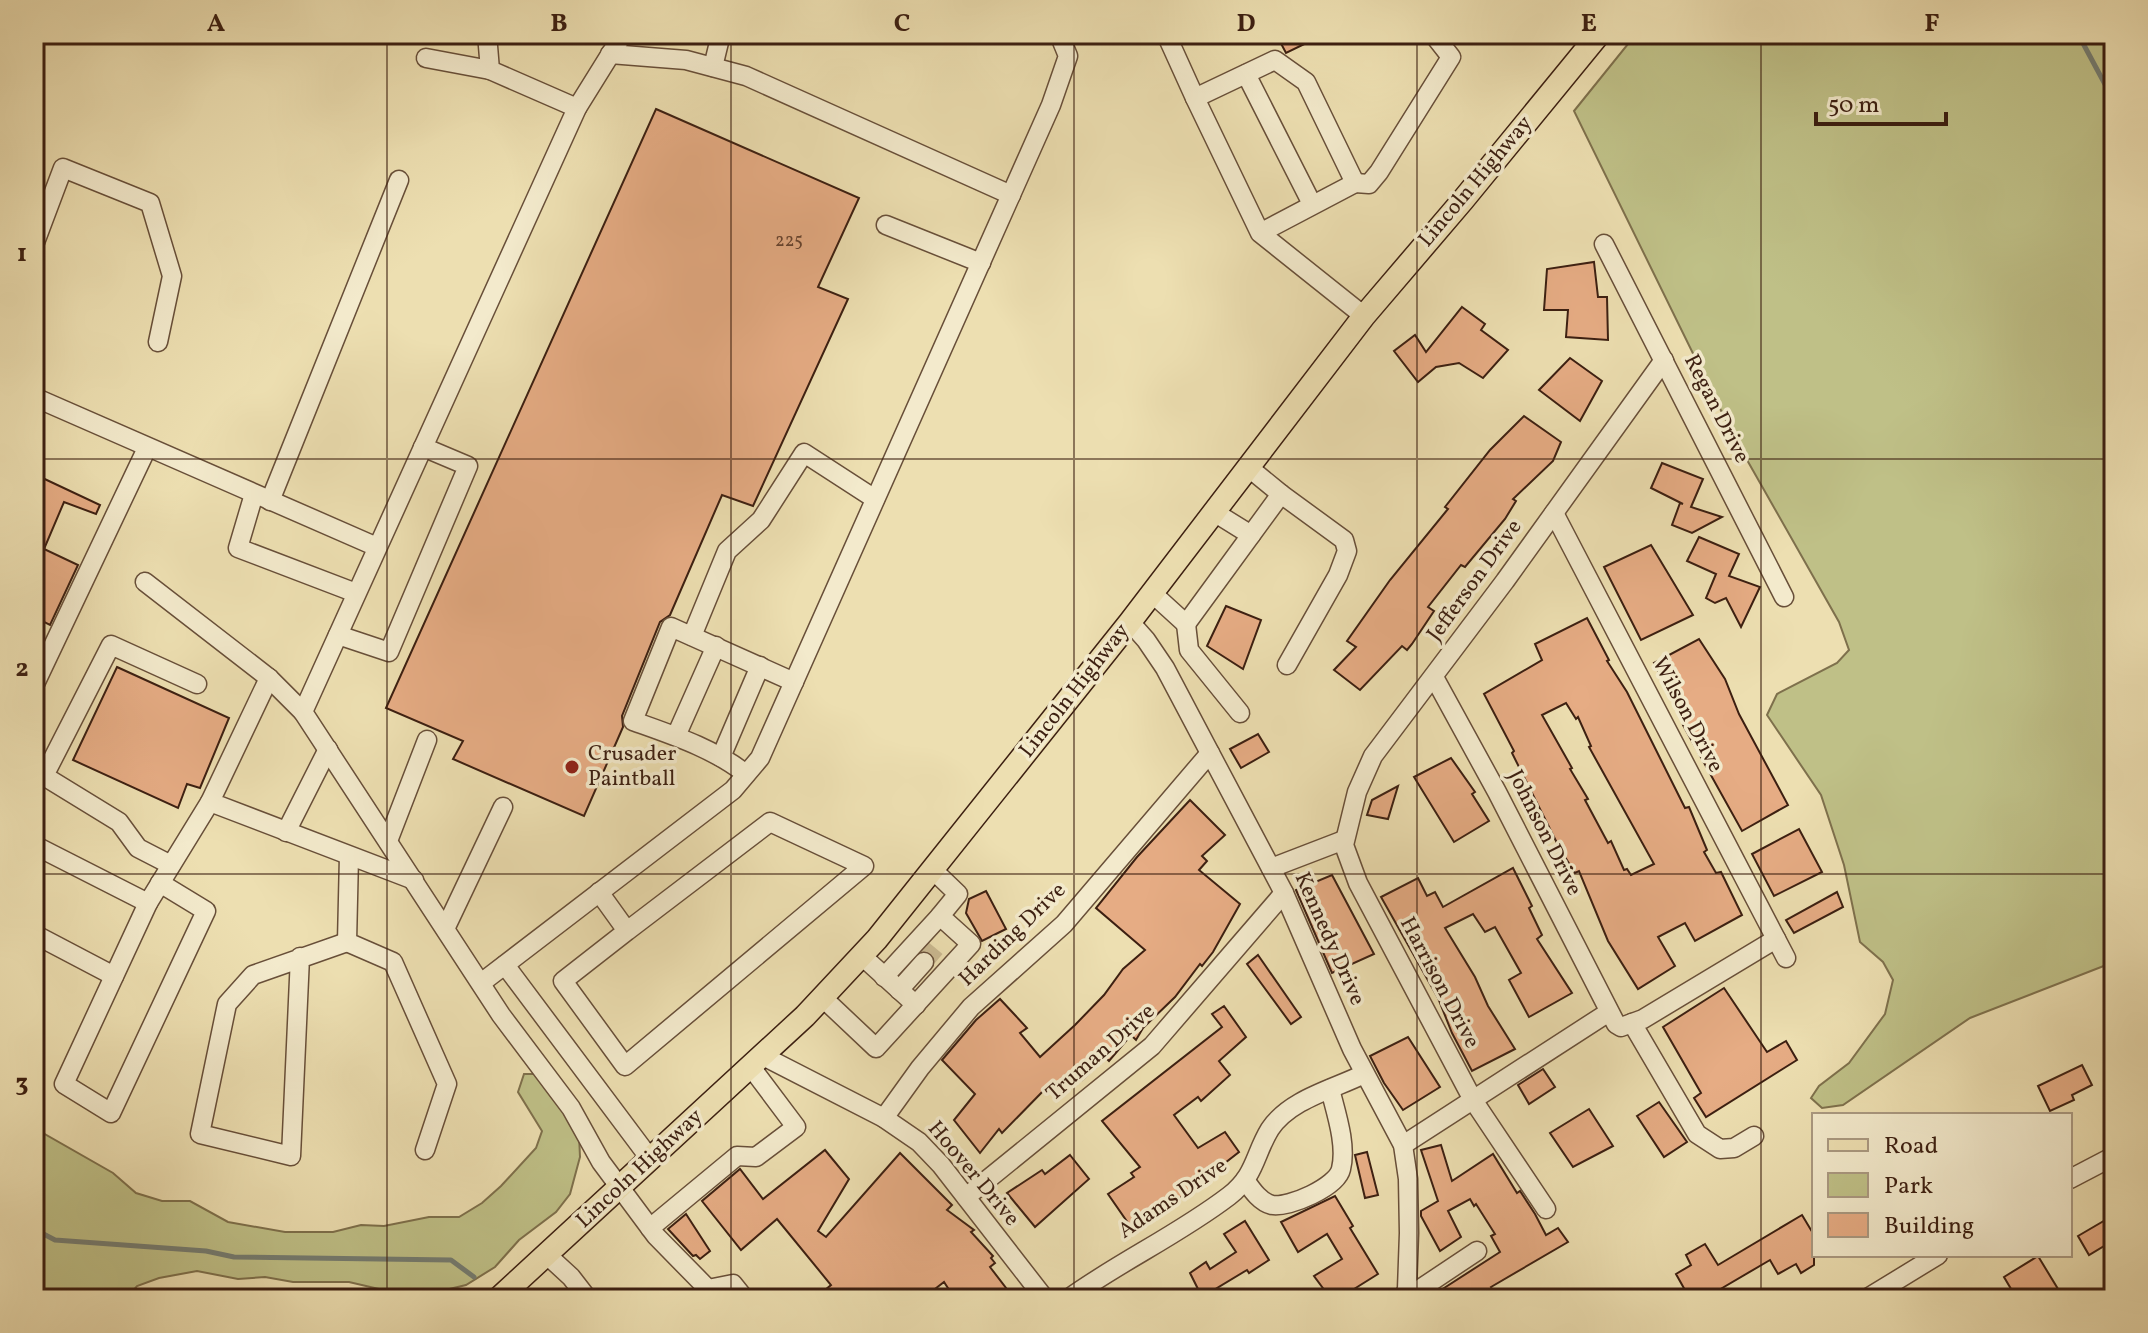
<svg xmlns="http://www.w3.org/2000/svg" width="2148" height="1333" font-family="Vollkorn,serif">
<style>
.green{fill:#bfc087;stroke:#7e704c;stroke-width:2}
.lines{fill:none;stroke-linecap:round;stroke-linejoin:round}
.stream{stroke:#757d72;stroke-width:5}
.building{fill:#e6ac84;stroke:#3c1f11;stroke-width:2;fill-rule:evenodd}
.minor-tunnel{stroke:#cab991;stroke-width:18;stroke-dasharray:18 9;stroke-linecap:butt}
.minor-casing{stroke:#684f39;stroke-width:21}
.major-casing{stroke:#3c1f11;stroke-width:25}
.minor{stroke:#f3eacc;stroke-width:18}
.major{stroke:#eddfb1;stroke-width:22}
.grid{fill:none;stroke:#3c1f11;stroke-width:2;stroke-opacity:0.55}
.poi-dot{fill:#8f2418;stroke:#f3eacc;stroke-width:3}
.labels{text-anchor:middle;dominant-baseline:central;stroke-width:7;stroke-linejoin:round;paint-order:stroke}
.number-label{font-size:18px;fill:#66422e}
.street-label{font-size:22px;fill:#3c1f11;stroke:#f3eacc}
.poi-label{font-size:22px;fill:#3c1f11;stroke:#f3eacc;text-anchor:start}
.neatline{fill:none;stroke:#3c1f11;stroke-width:3}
.grid-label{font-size:26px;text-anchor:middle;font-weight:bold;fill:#3c1f11}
</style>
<rect width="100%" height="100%" fill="#eddfb1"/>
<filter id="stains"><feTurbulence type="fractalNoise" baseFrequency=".0025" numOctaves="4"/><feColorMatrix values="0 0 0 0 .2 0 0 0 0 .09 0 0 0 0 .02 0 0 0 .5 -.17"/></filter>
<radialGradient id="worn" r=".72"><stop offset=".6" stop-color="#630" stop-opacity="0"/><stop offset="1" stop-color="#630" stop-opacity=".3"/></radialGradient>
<!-- green -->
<g class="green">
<path d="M1636,34H2114V962L1970,1018L1843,1105L1822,1108L1811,1098L1819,1086L1849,1063L1885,1014L1893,980L1883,962L1860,942L1844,865L1821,795L1767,715L1777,694L1837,663L1849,650L1839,622L1734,437L1574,111Z"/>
<path d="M524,1074H544L579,1135L580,1157L570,1194L556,1212L519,1240L495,1267L466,1285L441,1291L396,1293L349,1282H293L265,1277L238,1279L197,1271L159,1278L137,1286L126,1299H34V1128L113,1173L136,1193L162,1201H190L228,1222L285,1232H333L361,1225L384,1226L429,1217H459L482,1203L501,1186L536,1148L542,1131L518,1092Z"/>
</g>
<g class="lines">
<!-- stream -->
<g class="stream">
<path d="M2078,34L2114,101"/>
<path d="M34,1229L55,1240L206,1251L234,1257L451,1260L474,1277"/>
</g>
</g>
<!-- building -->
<g class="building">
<path d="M1276,34H1325L1286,53Z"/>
<path d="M656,109L859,198L818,287L848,299L753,506L722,495L670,615L660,622L622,716L623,727L584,816L453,759L463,741L386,708Z"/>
<path d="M1594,262L1598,297H1607L1608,340L1566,337L1568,310H1544L1547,269Z"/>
<path d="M1462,307L1485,324L1481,330L1508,350L1483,378L1459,363L1436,367L1418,382L1394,351L1415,335L1426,352Z"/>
<path d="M1570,358L1602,381L1580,421L1539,390Z"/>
<path d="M1524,416L1561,442L1553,461L1513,499L1516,501L1505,519L1465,567L1461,565L1428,607L1434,611L1412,644L1407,650L1402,646L1360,690L1334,670L1356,647L1347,641L1390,580L1448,509L1445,507L1490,450Z"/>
<path d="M1662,463L1703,479L1691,507L1722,517L1692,533L1672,525L1680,503L1683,504L1651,488Z"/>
<path d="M34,474L100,505L96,514L64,502L44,549L78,565L50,625L34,617Z"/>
<path d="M1699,537L1739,554L1729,576L1760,587L1741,627L1726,598L1715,603L1706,598L1716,574L1687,561Z"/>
<path d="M1651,545L1693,615L1641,640L1604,567Z"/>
<path d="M1226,606L1261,620L1243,669L1207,646Z"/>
<path d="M1587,618L1609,660L1607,661L1627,692L1685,808L1689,807L1707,850L1704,852L1716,873L1721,872L1742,915L1695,941L1685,923L1658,937L1675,966L1638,989L1608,941L1579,871L1575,873L1560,849L1512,753L1514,751L1484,694L1542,660L1535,644ZM1566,703L1576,719L1578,717L1591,746L1589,747L1654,864L1631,875L1627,869L1624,870L1611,841L1608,843L1585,800L1588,799L1570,769L1572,768L1542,715Z"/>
<path d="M1699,639L1725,679L1739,714L1788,805L1742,831L1683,725L1686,723L1654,663Z"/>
<path d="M117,667L229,718L200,788L187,784L178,808L73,760Z"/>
<path d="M1258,734L1269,752L1241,768L1230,749Z"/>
<path d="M1451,758L1475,792L1472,794L1489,821L1454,842L1414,777Z"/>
<path d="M1398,786L1388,819L1367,815L1372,800Z"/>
<path d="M1190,800L1225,835L1202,856L1207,861L1199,870L1240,904L1213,952L1202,966L1200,964L1175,997L1143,1028L1136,1040L1131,1035L1109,1061L1106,1058L1082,1080L1074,1071L1053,1089L1049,1085L1002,1133L999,1129L980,1153L954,1120L975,1094L942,1060L976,1020L1000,999L1027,1028L1020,1033L1040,1057L1075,1025L1104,995L1123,969L1145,950L1096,908L1137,857Z"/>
<path d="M1799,829L1822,872L1774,896L1752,854Z"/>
<path d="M1513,868L1532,906L1529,908L1542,935L1537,939L1572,993L1529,1017L1509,980L1521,973L1495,927L1485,932L1473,914L1445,928L1475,977L1488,1006L1515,1049L1472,1071L1452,1033L1438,998L1381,897L1418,878L1427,896L1435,892L1443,907Z"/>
<path d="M1332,875L1374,954L1332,973L1296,890Z"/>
<path d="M986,891L1006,929L982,941L966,913L969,899Z"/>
<path d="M1837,892L1843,907L1794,933L1786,920Z"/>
<path d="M1258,955L1301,1017L1291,1024L1247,964Z"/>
<path d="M1724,988L1767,1052L1786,1041L1797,1060L1706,1117L1694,1098L1701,1093L1663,1027Z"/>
<path d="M1224,1006L1246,1037L1219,1061L1230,1075L1201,1101L1198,1097L1174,1115L1198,1148L1225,1132L1239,1152L1135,1233L1108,1194L1134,1177L1131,1173L1140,1167L1102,1121L1222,1027L1212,1014Z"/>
<path d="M1408,1037L1440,1087L1403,1110L1384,1083L1370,1056Z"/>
<path d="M2082,1065L2092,1085L2072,1095L2074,1100L2050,1111L2038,1086Z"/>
<path d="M1543,1069L1555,1087L1529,1104L1518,1085Z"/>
<path d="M1659,1102L1687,1142L1664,1157L1637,1116Z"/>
<path d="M1589,1109L1613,1146L1573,1167L1550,1133Z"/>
<path d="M1441,1145L1452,1181L1493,1154L1517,1193L1520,1191L1535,1214L1546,1235L1558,1228L1568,1242L1491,1287L1498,1299H1446L1441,1290L1500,1252L1491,1236L1495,1234L1476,1204L1474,1206L1470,1199L1448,1211L1461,1237L1440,1251L1421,1216V1211L1438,1201L1421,1150Z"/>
<path d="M825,1150L849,1179L818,1231L826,1237L900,1153L952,1205L947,1210L974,1230L971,1232L993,1256L991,1258L995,1263L990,1267L1006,1288L995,1299H955L944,1282L922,1299H814L831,1285L777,1219L741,1250L702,1201L740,1169L763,1199Z"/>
<path d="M1367,1152L1378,1195L1365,1198L1355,1155Z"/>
<path d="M1070,1155L1089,1179L1035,1227L1007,1193L1042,1170L1045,1174Z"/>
<path d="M1335,1196L1353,1226L1350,1228L1378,1274L1338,1299H1331L1314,1276L1342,1259L1327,1234L1298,1252L1281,1222Z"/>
<path d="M686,1214L710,1251L700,1259L696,1255L693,1256L668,1229Z"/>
<path d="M1802,1215L1814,1235V1265L1801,1273L1796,1264L1778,1274L1770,1260L1712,1294L1715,1299H1690L1676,1274L1691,1265L1686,1255L1705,1244L1718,1265Z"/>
<path d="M2114,1215V1240L2089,1255L2078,1236Z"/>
<path d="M1245,1221L1269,1260L1249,1273L1247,1270L1202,1297L1190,1273L1206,1262L1210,1269L1236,1252L1224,1234Z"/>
<path d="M2038,1256L2058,1289L2041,1299L2036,1291L2017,1299L2004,1277Z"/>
</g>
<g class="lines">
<!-- minor-tunnel -->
<path class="minor-tunnel" d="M924,962L941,942"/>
<!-- minor casing -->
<g class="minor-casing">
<g id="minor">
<path d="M487,34L490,70L577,108"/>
<path d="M623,34L577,108L303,712L501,1015L571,1108L601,1162L656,1236L708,1289L733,1284L745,1299"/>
<path d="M1166,34L1195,98"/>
<path d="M610,54L686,60L746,76L1011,195"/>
<path d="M426,58L490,70"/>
<path d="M713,67L721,34"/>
<path d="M1246,74L1312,204"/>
<path d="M1355,183L1369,184L1379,172L1451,57L1433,34"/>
<path d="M886,225L981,263"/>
<path d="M1260,233L1355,183L1306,82L1275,60L1195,98L1260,233L1364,316"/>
<path d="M1604,244L1784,597"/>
<path d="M34,245L63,168L150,203L172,276L158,342"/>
<path d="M34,397L377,547"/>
<path d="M1248,467L1281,494"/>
<path d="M254,494L238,548L356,593"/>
<path d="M270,501L399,180"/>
<path d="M1214,512L1251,535"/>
<path d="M1554,513L1786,958"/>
<path d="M145,582L269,678L303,712"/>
<path d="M1152,593L1186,624L1281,494L1344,540L1347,551L1338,575L1287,665"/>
<path d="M1130,622L1146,640L1165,668L1284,893L1352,1049L1403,1145L1408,1179L1409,1233L1407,1289L1403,1299"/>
<path d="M1186,624L1189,650L1240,713"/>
<path d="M338,635L389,652L468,466L423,447"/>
<path d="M692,636L727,551L761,520L804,453L875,499"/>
<path d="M1434,677L1497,792L1616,1024L1621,1027L1643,1019L1776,939"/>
<path d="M269,678L210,802L414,880"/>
<path d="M34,686L147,448"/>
<path d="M676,736L716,646"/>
<path d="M721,757L760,666"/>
<path d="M746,774C713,748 672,735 633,721L671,627L794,682"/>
<path d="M286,832L328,749"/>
<path d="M388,841L427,740"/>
<path d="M34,845L148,903L210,802"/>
<path d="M349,856L347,942L393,962L447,1084L425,1150"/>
<path d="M171,865L138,848L119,822L44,776L111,645L197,684"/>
<path d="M1271,868L1344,840"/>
<path d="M599,892L627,931L770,822L864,866L625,1066L563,981L627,931"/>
<path d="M148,903L64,1084L111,1113L206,911L160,883"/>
<path d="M446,927L503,807"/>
<path d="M34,934L114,976"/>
<path d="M862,956L916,1005"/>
<path d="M300,957L291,1156L200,1134L227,1004L253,975L347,942"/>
<path d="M505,965L651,1160"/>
<path d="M884,977L940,916"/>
<path d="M481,983L733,790L760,758L1051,105L1068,56L1059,34"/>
<path d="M899,990L924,962"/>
<path d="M823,998L876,1048L971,944L940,916L958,894L933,870"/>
<path d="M1632,1023L1697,1134L1720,1149L1734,1148L1754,1136"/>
<path d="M763,1056L884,1118L919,1142L941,1165L1045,1299"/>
<path d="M884,1118L920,1068L971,1007L1064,924L1210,753"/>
<path d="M1403,1145L1609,1012"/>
<path d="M2070,1179L2114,1156"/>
<path d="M1245,1180C1252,1190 1260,1202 1272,1205C1289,1208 1337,1187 1341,1169C1347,1145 1336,1113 1330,1089"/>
<path d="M966,1197L1152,1046L1284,893"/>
<path d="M1546,1209L1473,1100L1358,883L1344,845L1357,792L1373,756L1505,581L1664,360"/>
<path d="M650,1228L737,1156L756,1157L796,1127L751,1067"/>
<path d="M547,1255L571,1277L588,1299"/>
<path d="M1068,1299C1119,1262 1178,1235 1229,1196C1256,1175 1254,1155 1270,1129C1290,1099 1334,1089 1364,1074"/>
<path d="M1405,1299L1477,1251"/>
<path d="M1866,1299L1938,1255"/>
</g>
</g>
<!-- major casing -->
<g class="major-casing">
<path id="major" d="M498,1299L805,1016L877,939L1130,622L1364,316L1463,200L1599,34"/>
</g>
<!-- minor -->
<use href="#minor" class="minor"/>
<!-- major -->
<use href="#major" class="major"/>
</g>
<!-- grid -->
<path class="grid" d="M387,34V1299M731,34V1299M1074,34V1299M1417,34V1299M1761,34V1299M34,459H2114M34,874H2114"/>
<!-- markers -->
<circle class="poi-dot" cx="572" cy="767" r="8"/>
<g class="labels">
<!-- number labels -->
<g class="number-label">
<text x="789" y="241">225</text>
</g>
<!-- street labels -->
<g class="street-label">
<text transform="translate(1476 182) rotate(-50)">Lincoln Highway</text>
<text transform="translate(1716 409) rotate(63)">Regan Drive</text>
<text transform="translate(1475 581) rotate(-54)">Jefferson Drive</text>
<text transform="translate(1075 691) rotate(-52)">Lincoln Highway</text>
<text transform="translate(1687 715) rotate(62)">Wilson Drive</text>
<text transform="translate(1544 833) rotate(63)">Johnson Drive</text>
<text transform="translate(1013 935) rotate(-44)">Harding Drive</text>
<text transform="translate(1329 939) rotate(66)">Kennedy Drive</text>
<text transform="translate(1439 983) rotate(62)">Harrison Drive</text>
<text transform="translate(1101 1053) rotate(-41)">Truman Drive</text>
<text transform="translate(640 1169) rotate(-43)">Lincoln Highway</text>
<text transform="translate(973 1174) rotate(50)">Hoover Drive</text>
<text transform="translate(1173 1199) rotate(-34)">Adams Drive</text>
</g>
<!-- poi labels -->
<g class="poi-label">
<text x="588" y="754">Crusader<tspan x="588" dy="25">Paintball</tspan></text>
</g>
</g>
<!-- margin -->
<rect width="2148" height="1333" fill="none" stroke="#eddfb1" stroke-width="88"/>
<!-- legend -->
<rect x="1812" y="1113" width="260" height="144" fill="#f3eacc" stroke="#aa9981" stroke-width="2"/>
<rect x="1828" y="1139" width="40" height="12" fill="#eddfb1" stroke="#aa9981" stroke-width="2"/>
<text x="1884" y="1153" font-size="24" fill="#3c1f11">Road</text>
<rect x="1828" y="1173" width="40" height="24" fill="#bfc087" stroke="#aa9981" stroke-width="2"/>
<text x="1884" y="1193" font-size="24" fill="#3c1f11">Park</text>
<rect x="1828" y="1213" width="40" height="24" fill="#e6ac84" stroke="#aa9981" stroke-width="2"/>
<text x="1884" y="1233" font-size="24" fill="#3c1f11">Building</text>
<!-- scale -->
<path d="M1816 112v12h130v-12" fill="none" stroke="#3c1f11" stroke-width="4"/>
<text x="1828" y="112" font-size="24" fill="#3c1f11" stroke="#f3eacc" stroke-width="6" paint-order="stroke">50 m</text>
<rect x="44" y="44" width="2060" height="1245" class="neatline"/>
<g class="grid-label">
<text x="216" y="31">A</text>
<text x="559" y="31">B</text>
<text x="902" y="31">C</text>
<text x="1246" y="31">D</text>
<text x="1589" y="31">E</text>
<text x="1932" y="31">F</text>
<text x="22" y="261">1</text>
<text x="22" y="676">2</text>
<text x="22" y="1091">3</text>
</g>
<rect width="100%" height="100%" filter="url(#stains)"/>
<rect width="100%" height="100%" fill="url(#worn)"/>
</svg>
